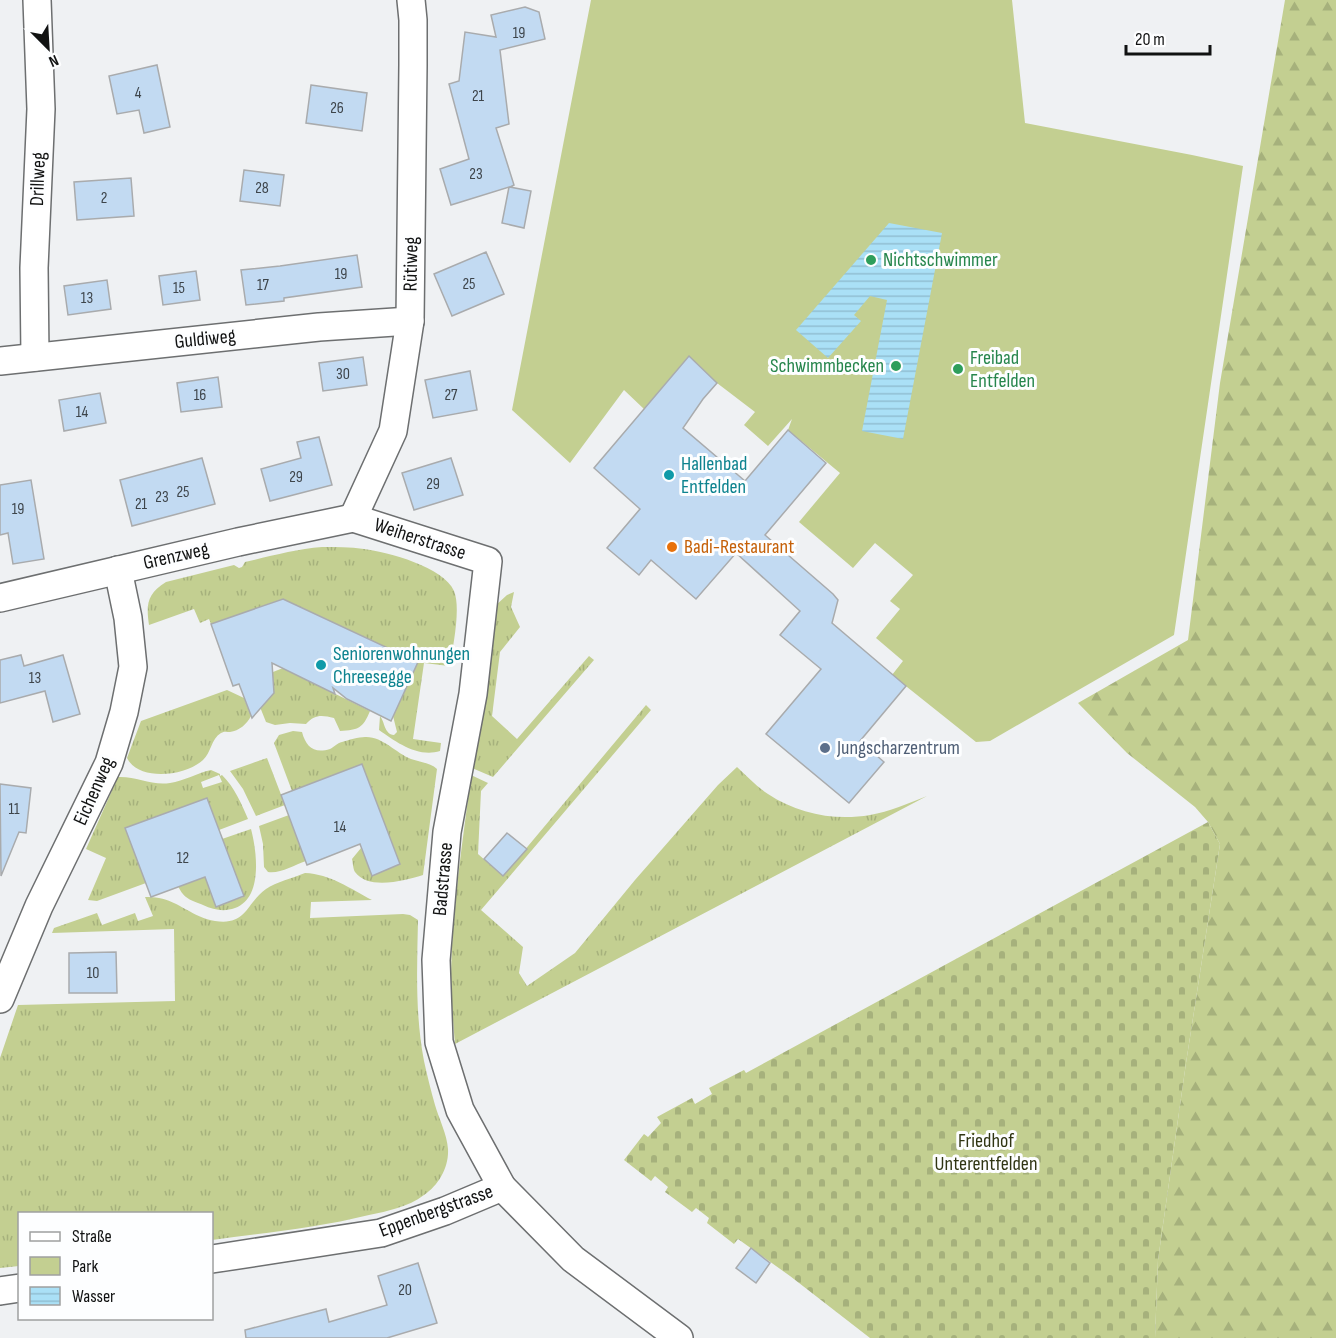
<svg xmlns="http://www.w3.org/2000/svg" width="1336" height="1338" font-family="'Sofia Sans Condensed',sans-serif">
<style>
.grass{fill:url(#grass-tufts);fill-rule:evenodd}
.forest{fill:url(#forest-firs)}
.cemetery{fill:url(#cemetery-stones)}
.park{fill:#c3cf91}
.water{fill:url(#water-rules)}
.building{fill:#c2daf2;stroke:#a9abad;stroke-width:1.5}
.lines{fill:none;stroke-linecap:round;stroke-linejoin:round}
.street-casing{stroke:#6d6f70;stroke-width:30}
.street{stroke:#fff;stroke-width:27}
.leisure-dot{fill:#2e9e5b;stroke:#fdfeff;stroke-width:2}
.culture-dot{fill:#0f9aa8;stroke:#fdfeff;stroke-width:2}
.food-dot{fill:#e8710a;stroke:#fdfeff;stroke-width:2}
.service-dot{fill:#5c6f8a;stroke:#fdfeff;stroke-width:2}
.labels{text-anchor:middle;dominant-baseline:central;stroke-width:6;stroke-linejoin:round;paint-order:stroke}
.number-label{font-size:16px;fill:#3d444a}
.street-label{font-size:20px;fill:#111212;stroke:#fdfeff}
.leisure-label{font-size:20px;fill:#27864d;stroke:#fdfeff;text-anchor:start}
.culture-label{font-size:20px;fill:#0d838f;stroke:#fdfeff;text-anchor:start}
.food-label{font-size:20px;fill:#c56008;stroke:#fdfeff;text-anchor:start}
.service-label{font-size:20px;fill:#4e5e75;stroke:#fdfeff;text-anchor:start}
.park-label{font-size:20px;fill:#303513;stroke:#fdfeff}
</style>
<defs>
<pattern id="grass-tufts" width="24" height="20" patternUnits="userSpaceOnUse" patternTransform="scale(1.5)"><rect width="24" height="20" fill="#c3cf91"/><path d="M3 7l-1-3M5 7V3M7 7l1-3M15 17l-1-3M17 17v-4M19 17l1-3" fill="none" stroke="#a6b17c"/></pattern>
<pattern id="forest-firs" width="22" height="20" patternUnits="userSpaceOnUse" patternTransform="scale(1.5)"><rect width="22" height="20" fill="#c3cf91"/><path d="M5 1l3.5 6h-7zM16 11l3.5 6h-7z" fill="#a6b17c"/></pattern>
<pattern id="cemetery-stones" width="16" height="16" patternUnits="userSpaceOnUse" patternTransform="scale(1.5)"><rect width="16" height="16" fill="#c3cf91"/><path d="M2 7V4a2 2 0 0 1 4 0v3zM10 15v-3a2 2 0 0 1 4 0v3z" fill="#a6b17c"/></pattern>
<pattern id="water-rules" width="6" height="5" patternUnits="userSpaceOnUse" patternTransform="scale(1.5)"><rect width="6" height="5" fill="#aae0f6"/><path d="M0 2.5h6" fill="none" stroke="#91bfd2"/></pattern>
</defs>
<rect width="100%" height="100%" fill="#eff1f3"/>
<!-- grass -->
<g class="grass">
<path d="M322,547C336,547 350,547 364,549C388,552 444,567 454,591C461,608 453,646 450,665L449,666L424,663L413,739L441,743L440,751C418,758 396,742 379,730L380,716C385,722 384,734 394,735L397,732L393,716L418,662L283,599L211,624L209,619L200,623L194,609L149,625C146,604 147,594 166,582L234,565L239,568L242,567L245,562C271,556 296,549 322,547Z"/>
<path d="M514,592L511,607L520,627L500,652L492,716L517,739L589,656L594,660L493,777L472,768L495,606L507,595Z"/>
<path d="M283,668L370,711C363,728 359,730 340,731L334,718C322,715 315,714 306,724L290,723L275,725L266,722L256,697C264,700 268,700 274,693V689L268,674Z"/>
<path d="M227,690L244,698L251,716C247,724 239,731 230,732C225,732 225,731 221,733C211,739 211,753 203,760C186,776 139,782 127,758L141,721Z"/>
<path d="M646,705L651,710L481,910L523,947L519,973L527,986L575,953L635,880L718,785L737,767C747,776 757,787 768,794C798,814 835,821 870,815C889,812 909,803 927,796L455,1044C453,1021 451,998 451,974C452,908 463,841 471,775L488,783L481,791L478,854L503,876Z"/>
<path d="M293,731L302,732C306,747 314,754 330,749C334,747 337,743 342,742C348,740 359,737 365,737C382,736 396,753 411,759C420,762 431,763 437,769L423,875C406,880 369,891 355,872C353,869 353,863 352,859L361,848L372,875L400,864L362,764L292,791L274,743L279,735Z"/>
<path d="M267,758L285,805L256,816L243,789L230,771Z"/>
<path d="M211,770L220,774V776L222,775C235,788 241,803 248,819L219,830L207,798L126,828L146,883L97,901L88,900L106,858L86,849L118,777C136,776 152,786 170,783C184,781 197,773 211,770ZM219,775L222,782L203,788L201,782Z"/>
<path d="M289,815L306,861C294,865 280,874 268,872L264,867L263,844L259,826Z"/>
<path d="M251,829C257,852 263,898 235,908C224,912 214,910 203,905C191,900 184,899 178,886L205,877L217,906L243,897L222,839Z"/>
<path d="M305,873C330,874 351,889 372,900L311,902L310,918L403,914L410,915L418,920C417,967 415,1014 424,1061C427,1075 431,1091 435,1105C439,1119 447,1134 448,1149C449,1167 439,1185 424,1195C408,1207 388,1211 369,1215C317,1228 264,1233 212,1240V1214H20L19,1266L0,1268V1058L18,1005L175,1001L174,929L52,933L54,928L97,913L102,925L135,913L138,921L153,916L145,897C150,897 155,897 159,898C178,901 194,918 215,921C247,926 246,903 266,889C276,882 293,878 305,873Z"/>
</g>
<!-- forest -->
<path class="forest" d="M1285,0H1336V1338H1155L1158,1260L1186,1063L1220,844L1208,822L1195,807L1127,753L1078,703L1188,640L1220,383Z"/>
<!-- cemetery -->
<path class="cemetery" d="M1208,822L1220,844L1186,1063L1158,1260L1155,1338H870L790,1276L738,1239L734,1244L707,1223L709,1218L696,1208L692,1212L665,1192L668,1187L655,1176L651,1181L624,1160L644,1134L648,1137L661,1123L657,1117L692,1098L695,1104L712,1094L709,1088L744,1070L746,1073Z"/>
<!-- park -->
<path class="park" d="M591,0H1012L1025,123L1192,155L1243,166L1174,635L990,741L976,742L892,675L903,661L876,638L900,609L890,601L913,575L875,543L853,568L799,522L840,473L788,430L792,419L768,446L744,425L755,412L717,383L689,356L644,409L624,390L570,463L512,410Z"/>
<!-- water -->
<path class="water" d="M889,223L942,233L903,439L862,431L887,300L870,296L854,315L861,321L828,358L796,330Z"/>
<!-- building -->
<g class="building">
<path d="M525,7L539,12L545,39L500,50L509,124L496,128L514,185L510,187L531,191L524,228L502,223L509,187L451,205L440,169L469,159L449,84L459,81L465,32L496,37L491,15Z"/>
<path d="M157,65L170,127L144,133L139,110L117,114L109,76Z"/>
<path d="M311,85L367,93L362,131L306,123Z"/>
<path d="M244,170L284,175L280,206L240,201Z"/>
<path d="M131,178L134,216L77,220L74,182Z"/>
<path d="M486,252L504,294L452,316L434,274Z"/>
<path d="M357,255L362,287L284,298V301L246,305L241,270L280,266Z"/>
<path d="M196,271L200,300L163,305L159,276Z"/>
<path d="M107,280L111,309L68,315L64,286Z"/>
<path d="M689,356L717,383L703,399L683,428L745,481L788,430L826,463L765,535L833,594L838,600L832,623L906,686L860,741L884,762L849,803L766,734L821,669L780,635L800,611L736,553L696,599L651,560L639,575L607,548L640,509L594,468Z"/>
<path d="M363,357L367,385L323,391L319,363Z"/>
<path d="M470,371L477,410L433,418L425,380Z"/>
<path d="M218,377L222,407L181,412L177,383Z"/>
<path d="M100,393L106,423L64,431L59,400Z"/>
<path d="M319,437L332,485L270,501L261,469L301,458L297,442Z"/>
<path d="M202,458L215,504L132,526L120,480Z"/>
<path d="M451,458L463,495L414,510L402,473Z"/>
<path d="M31,480L44,559L13,564L8,533L0,535V485Z"/>
<path d="M283,599L418,662L391,721L347,699L333,688L335,694L272,663L274,693L252,718L239,684L233,686L211,624Z"/>
<path d="M21,655L24,666L63,655L80,714L53,722L45,691L0,703V660Z"/>
<path d="M362,764L400,864L372,876L360,844L307,865L281,795Z"/>
<path d="M0,784L31,788L26,833L19,832L1,876Z"/>
<path d="M207,798L244,896L216,907L205,877L151,897L125,828Z"/>
<path d="M507,833L527,849L503,876L484,859Z"/>
<path d="M116,952L117,993H69V953Z"/>
<path d="M751,1248L770,1263L756,1283L736,1268Z"/>
<path d="M418,1263L437,1323L387,1338H246L245,1330L326,1309L329,1322L387,1305L378,1276Z"/>
</g>
<g class="lines">
<!-- street casing -->
<g class="street-casing">
<g id="street">
<path d="M35,357L34,268L41,109L37,0"/>
<path d="M0,361L319,327L410,321"/>
<path d="M353,518L393,431L410,321L413,65V20L411,0"/>
<path d="M0,598L238,542L353,518L488,561L473,694L447,832L436,960L439,1042L460,1110L502,1187L573,1259L679,1338"/>
<path d="M0,999L39,906L109,763L124,712L133,667L128,618L118,570"/>
<path d="M212,1259L381,1233L445,1211L502,1187"/>
<path d="M0,1291L20,1288"/>
</g>
</g>
<!-- street -->
<use href="#street" class="street"/>
</g>
<!-- markers -->
<g class="leisure-dot">
<circle cx="871" cy="260" r="6"/>
<circle cx="896" cy="366" r="6"/>
<circle cx="958" cy="369" r="6"/>
</g>
<g class="culture-dot">
<circle cx="669" cy="475" r="6"/>
<circle cx="321" cy="665" r="6"/>
</g>
<circle class="food-dot" cx="672" cy="547" r="6"/>
<circle class="service-dot" cx="825" cy="748" r="6"/>
<g class="labels">
<!-- number labels -->
<g class="number-label">
<text x="519" y="33">19</text>
<text x="138" y="93">4</text>
<text x="478" y="96">21</text>
<text x="337" y="108">26</text>
<text x="476" y="174">23</text>
<text x="262" y="188">28</text>
<text x="104" y="198">2</text>
<text x="341" y="274">19</text>
<text x="469" y="284">25</text>
<text x="263" y="285">17</text>
<text x="179" y="288">15</text>
<text x="87" y="298">13</text>
<text x="343" y="374">30</text>
<text x="200" y="395">16</text>
<text x="451" y="395">27</text>
<text x="82" y="412">14</text>
<text x="296" y="477">29</text>
<text x="433" y="484">29</text>
<text x="183" y="492">25</text>
<text x="162" y="497">23</text>
<text x="141" y="504">21</text>
<text x="18" y="509">19</text>
<text x="35" y="678">13</text>
<text x="14" y="809">11</text>
<text x="340" y="827">14</text>
<text x="183" y="858">12</text>
<text x="93" y="973">10</text>
<text x="405" y="1290">20</text>
</g>
<!-- street labels -->
<g class="street-label">
<text transform="translate(38 179) rotate(-88)">Drillweg</text>
<text transform="translate(411 264) rotate(-89)">Rütiweg</text>
<text transform="translate(205 339) rotate(-6)">Guldiweg</text>
<text transform="translate(420 539) rotate(18)">Weiherstrasse</text>
<text transform="translate(176 556) rotate(-13)">Grenzweg</text>
<text transform="translate(94 791) rotate(-66)">Eichenweg</text>
<text transform="translate(443 879) rotate(-85)">Badstrasse</text>
<text transform="translate(436 1211) rotate(-20)">Eppenbergstrasse</text>
</g>
<!-- leisure labels -->
<g class="leisure-label">
<text x="883" y="260">Nichtschwimmer</text>
<text x="970" y="358">Freibad<tspan x="970" dy="23">Entfelden</tspan></text>
<text x="884" y="366" text-anchor="end">Schwimmbecken</text>
</g>
<!-- culture labels -->
<g class="culture-label">
<text x="681" y="464">Hallenbad<tspan x="681" dy="23">Entfelden</tspan></text>
<text x="333" y="654">Seniorenwohnungen<tspan x="333" dy="23">Chreesegge</tspan></text>
</g>
<!-- food labels -->
<g class="food-label">
<text x="684" y="547">Badi-Restaurant</text>
</g>
<!-- service labels -->
<g class="service-label">
<text x="837" y="748">Jungscharzentrum</text>
</g>
<!-- park labels -->
<g class="park-label">
<text x="986" y="1141">Friedhof<tspan x="986" dy="23">Unterentfelden</tspan></text>
</g>
</g>
<!-- legend -->
<rect x="18" y="1212" width="195" height="108" fill="#fdfeff" stroke="#9fa0a0" stroke-width="1.5"/>
<rect x="30" y="1232" width="30" height="9" fill="#ffffff" stroke="#9fa0a0" stroke-width="1.5"/>
<text x="72" y="1242" font-size="18" fill="#111212">Straße</text>
<rect x="30" y="1257" width="30" height="18" fill="#c3cf91" stroke="#9fa0a0" stroke-width="1.5"/>
<text x="72" y="1272" font-size="18" fill="#111212">Park</text>
<rect x="30" y="1287" width="30" height="18" fill="url(#water-rules)" stroke="#9fa0a0" stroke-width="1.5"/>
<text x="72" y="1302" font-size="18" fill="#111212">Wasser</text>
<!-- north arrow -->
<g transform="translate(48 48) rotate(156)" stroke="#fdfeff" stroke-width="4.5" paint-order="stroke">
<path d="M0-4.5L10 22L0 15L-10 22Z" fill="#111212"/>
<text y="-9" font-size="16" font-weight="bold" text-anchor="middle" fill="#111212">N</text>
</g>
<!-- scale -->
<path d="M1126 45v9h84v-9" fill="none" stroke="#111212" stroke-width="3"/>
<text x="1135" y="45" font-size="18" fill="#111212" stroke="#fdfeff" stroke-width="4.5" paint-order="stroke">20 m</text>
</svg>
